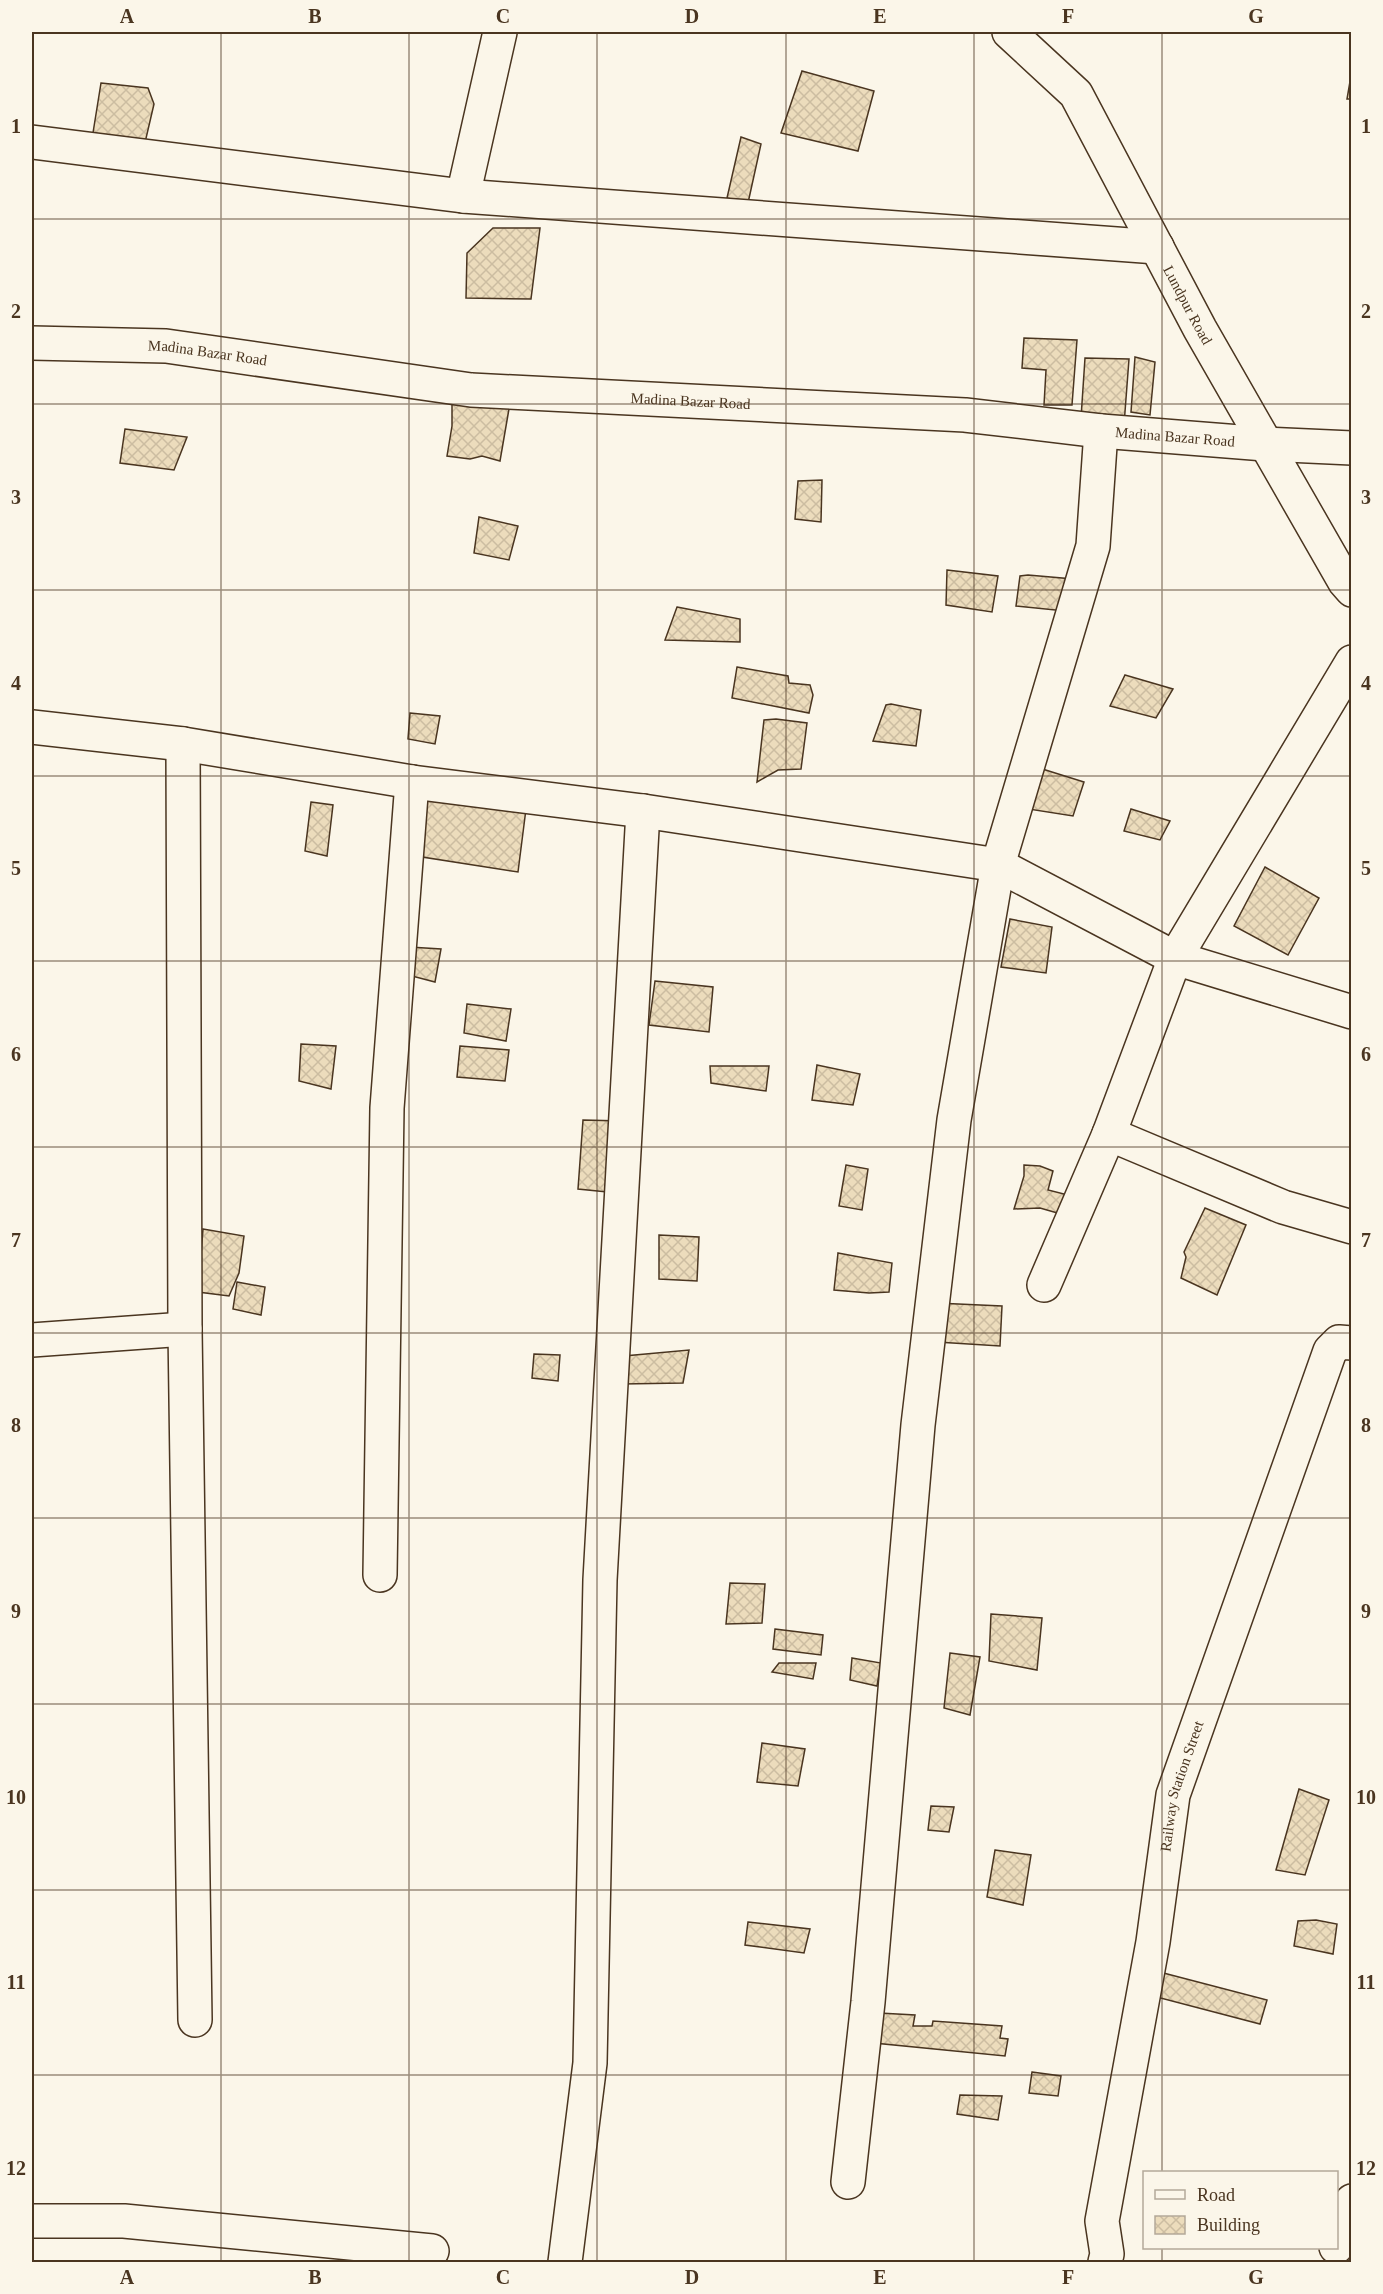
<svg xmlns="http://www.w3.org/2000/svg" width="1383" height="2294" font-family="Georgia,serif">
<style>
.building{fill:url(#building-cross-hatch);stroke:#4a3520;stroke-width:1.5}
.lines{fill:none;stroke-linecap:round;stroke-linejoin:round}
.minor-casing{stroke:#4a3520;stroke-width:36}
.minor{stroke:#fbf6e9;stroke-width:33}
.grid{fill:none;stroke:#4a3520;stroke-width:1.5;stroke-opacity:0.55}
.labels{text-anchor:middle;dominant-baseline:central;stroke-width:4.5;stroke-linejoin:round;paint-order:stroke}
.street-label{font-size:15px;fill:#4a3520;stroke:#fbf6e9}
.neatline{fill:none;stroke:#4a3520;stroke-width:2}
.grid-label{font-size:20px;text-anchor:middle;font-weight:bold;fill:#4a3520}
</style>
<defs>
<pattern id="building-cross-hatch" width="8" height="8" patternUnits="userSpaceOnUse" patternTransform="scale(1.5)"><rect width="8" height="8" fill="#ecdcbc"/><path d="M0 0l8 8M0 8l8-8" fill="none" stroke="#ccbda1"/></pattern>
</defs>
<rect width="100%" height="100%" fill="#fbf6e9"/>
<!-- building -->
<g class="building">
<path d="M1352,70V99H1347Z"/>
<path d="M802,71L874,91L858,151L781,133Z"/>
<path d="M101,83L148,88L154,104L144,147L92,139Z"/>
<path d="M741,137L761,144L748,203L727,198Z"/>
<path d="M493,228H540L531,299L466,298L467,253Z"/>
<path d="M1024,338L1077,340L1072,405H1044L1046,370L1022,368Z"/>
<path d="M1135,357L1155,362L1150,415L1131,412Z"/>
<path d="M1085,358L1129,359L1124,425L1081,418Z"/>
<path d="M452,394L510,403L500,461L482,456L470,459L447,456L452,426Z"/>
<path d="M125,429L187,437L174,470L120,463Z"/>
<path d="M822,480L821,522L795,519L798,481Z"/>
<path d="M479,517L518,526L509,560L474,553Z"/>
<path d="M947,570L998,576L992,612L946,605Z"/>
<path d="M1028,575L1073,579L1065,611L1016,606L1020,576Z"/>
<path d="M677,607L740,619V642L665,640Z"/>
<path d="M737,667L788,676L789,683L810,685L813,695L809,713L732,698Z"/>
<path d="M1125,675L1173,689L1156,718L1110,706Z"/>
<path d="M891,704L921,710L916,746L873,741L886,705Z"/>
<path d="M410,713L440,716L435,744L408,739Z"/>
<path d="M776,719L807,723L801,769L778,770L757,782L764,720Z"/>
<path d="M1036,767L1084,782L1073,816L1022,808Z"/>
<path d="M423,794L526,809L518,872L416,856Z"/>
<path d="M311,802L333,805L327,856L305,851Z"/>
<path d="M1131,809L1170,821L1160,840L1124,831Z"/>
<path d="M1265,867L1319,898L1288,955L1234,926Z"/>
<path d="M1010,919L1052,927L1046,973L1001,967Z"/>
<path d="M409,947L441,949L435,982L408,975Z"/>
<path d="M655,981L713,987L709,1032L649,1025Z"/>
<path d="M467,1004L511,1009L506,1041L464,1033Z"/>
<path d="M301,1044L336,1046L331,1089L299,1081Z"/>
<path d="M460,1046L509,1050L505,1081L457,1077Z"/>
<path d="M817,1065L860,1074L853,1105L812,1100Z"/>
<path d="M710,1066H769L766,1091L711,1083Z"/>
<path d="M583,1120L622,1121L617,1193L578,1189Z"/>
<path d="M846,1165L868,1169L862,1210L839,1206Z"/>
<path d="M1024,1165L1040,1166L1053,1171L1048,1190L1072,1196L1068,1216L1040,1208L1014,1209L1024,1176Z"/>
<path d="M1205,1208L1246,1225L1217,1295L1181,1278L1186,1257L1184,1252Z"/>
<path d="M203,1229L244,1236L239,1273L229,1296L198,1292Z"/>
<path d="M659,1235L699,1237L697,1281L659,1279Z"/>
<path d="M838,1253L892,1263L889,1292L869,1293L834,1290Z"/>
<path d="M237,1282L265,1287L261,1315L233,1309Z"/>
<path d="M936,1303L1002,1306L1000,1346L937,1342Z"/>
<path d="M689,1350L683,1383L622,1384L624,1356Z"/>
<path d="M534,1354L560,1355L558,1381L532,1378Z"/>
<path d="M730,1583L765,1584L762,1623L726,1624Z"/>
<path d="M991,1614L1042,1618L1037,1670L989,1661Z"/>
<path d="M775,1629L823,1635L821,1655L773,1649Z"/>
<path d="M950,1653L980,1657L970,1715L944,1708Z"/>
<path d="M852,1658L881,1663L877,1686L850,1680Z"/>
<path d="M779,1663H816L813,1679L772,1672Z"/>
<path d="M762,1743L805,1749L798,1786L757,1782Z"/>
<path d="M1299,1789L1329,1800L1305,1875L1276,1870Z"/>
<path d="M931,1806L954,1807L949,1832L928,1830Z"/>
<path d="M995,1850L1031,1855L1023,1905L987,1897Z"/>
<path d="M1316,1920L1337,1924L1333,1954L1294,1946L1298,1921Z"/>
<path d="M748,1922L810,1929L804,1953L745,1945Z"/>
<path d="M1152,1970L1267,2000L1260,2024L1149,1995Z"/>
<path d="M879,2013L915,2015L913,2026H932L933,2021L1002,2026L1000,2038L1008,2039L1005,2056L874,2043Z"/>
<path d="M1032,2072L1061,2076L1058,2096L1029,2093Z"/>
<path d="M960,2095L1002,2096L998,2120L957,2114Z"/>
</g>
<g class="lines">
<!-- minor casing -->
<g class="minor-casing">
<g id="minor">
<path id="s1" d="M1009,32L1076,94L1200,329L1345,582L1352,590"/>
<path d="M32,142L463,196L1157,247"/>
<path d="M463,196L500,32"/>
<path id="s2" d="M32,343L166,346L471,390L965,415L1101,431L1265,444L1352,448"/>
<path d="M32,727L183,744L412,782L643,811L998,865L1175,958L1352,1012"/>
<path d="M183,744L185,1329L195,2020"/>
<path d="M1109,1134L1283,1207L1352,1227"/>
<path d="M1044,1285L1109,1134L1175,958L1352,662"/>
<path d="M32,1340L185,1329"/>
<path d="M380,1575L387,1108L412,782"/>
<path d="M848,2182L868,2002L918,1425L954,1120L998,865L1093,546L1101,431"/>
<path d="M32,2221H124L432,2251"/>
<path d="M1336,2247L1352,2201"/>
<path d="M565,2262L590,2063L600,1580L643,811"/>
<path id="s3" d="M1105,2262L1107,2254L1102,2221L1153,1942L1173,1795L1330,1351L1339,1342L1352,1343"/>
</g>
</g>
<!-- minor -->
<use href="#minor" class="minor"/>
</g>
<!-- grid -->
<path class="grid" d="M221,32V2262M409,32V2262M597,32V2262M786,32V2262M974,32V2262M1162,32V2172M32,219H1352M32,404H1352M32,590H1352M32,776H1352M32,961H1352M32,1147H1352M32,1333H1352M32,1518H1352M32,1704H1352M32,1890H1352M32,2075H1352M1162,2248V2262"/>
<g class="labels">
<!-- street labels -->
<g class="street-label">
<text stroke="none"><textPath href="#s1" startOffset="330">Lundpur Road</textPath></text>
<text stroke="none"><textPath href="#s2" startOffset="176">Madina Bazar Road</textPath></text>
<text stroke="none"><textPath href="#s2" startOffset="662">Madina Bazar Road</textPath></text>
<text stroke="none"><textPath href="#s2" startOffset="1148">Madina Bazar Road</textPath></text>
<text stroke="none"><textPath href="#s3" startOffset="484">Railway Station Street</textPath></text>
</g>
</g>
<!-- border -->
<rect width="1383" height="2294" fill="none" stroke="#fbf6e9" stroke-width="66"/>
<!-- legend -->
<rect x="1143" y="2171" width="195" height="78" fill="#fbf6e9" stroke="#b4a999" stroke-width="1.5"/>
<rect x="1155" y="2190" width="30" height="9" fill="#fbf6e9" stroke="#b4a999" stroke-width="1.5"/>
<text x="1197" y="2201" font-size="18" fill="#4a3520">Road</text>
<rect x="1155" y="2216" width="30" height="18" fill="url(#building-cross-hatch)" stroke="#b4a999" stroke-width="1.5"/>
<text x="1197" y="2231" font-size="18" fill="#4a3520">Building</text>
<rect x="33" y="33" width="1317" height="2228" class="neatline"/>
<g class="grid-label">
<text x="127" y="23">A</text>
<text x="315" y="23">B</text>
<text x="503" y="23">C</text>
<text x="692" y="23">D</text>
<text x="880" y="23">E</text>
<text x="1068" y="23">F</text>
<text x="1256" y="23">G</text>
<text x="16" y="133">1</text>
<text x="1366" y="133">1</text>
<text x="16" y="318">2</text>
<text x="1366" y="318">2</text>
<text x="16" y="504">3</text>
<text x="1366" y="504">3</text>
<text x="16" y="690">4</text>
<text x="1366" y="690">4</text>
<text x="16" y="875">5</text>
<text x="1366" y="875">5</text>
<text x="16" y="1061">6</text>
<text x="1366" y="1061">6</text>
<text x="16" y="1247">7</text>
<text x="1366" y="1247">7</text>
<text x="16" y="1432">8</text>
<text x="1366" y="1432">8</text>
<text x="16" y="1618">9</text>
<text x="1366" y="1618">9</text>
<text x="16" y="1804">10</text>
<text x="1366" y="1804">10</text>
<text x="16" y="1989">11</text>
<text x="1366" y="1989">11</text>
<text x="16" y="2175">12</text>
<text x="1366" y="2175">12</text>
<text x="127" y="2284">A</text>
<text x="315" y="2284">B</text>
<text x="503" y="2284">C</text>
<text x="692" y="2284">D</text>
<text x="880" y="2284">E</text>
<text x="1068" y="2284">F</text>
<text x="1256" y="2284">G</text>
</g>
</svg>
